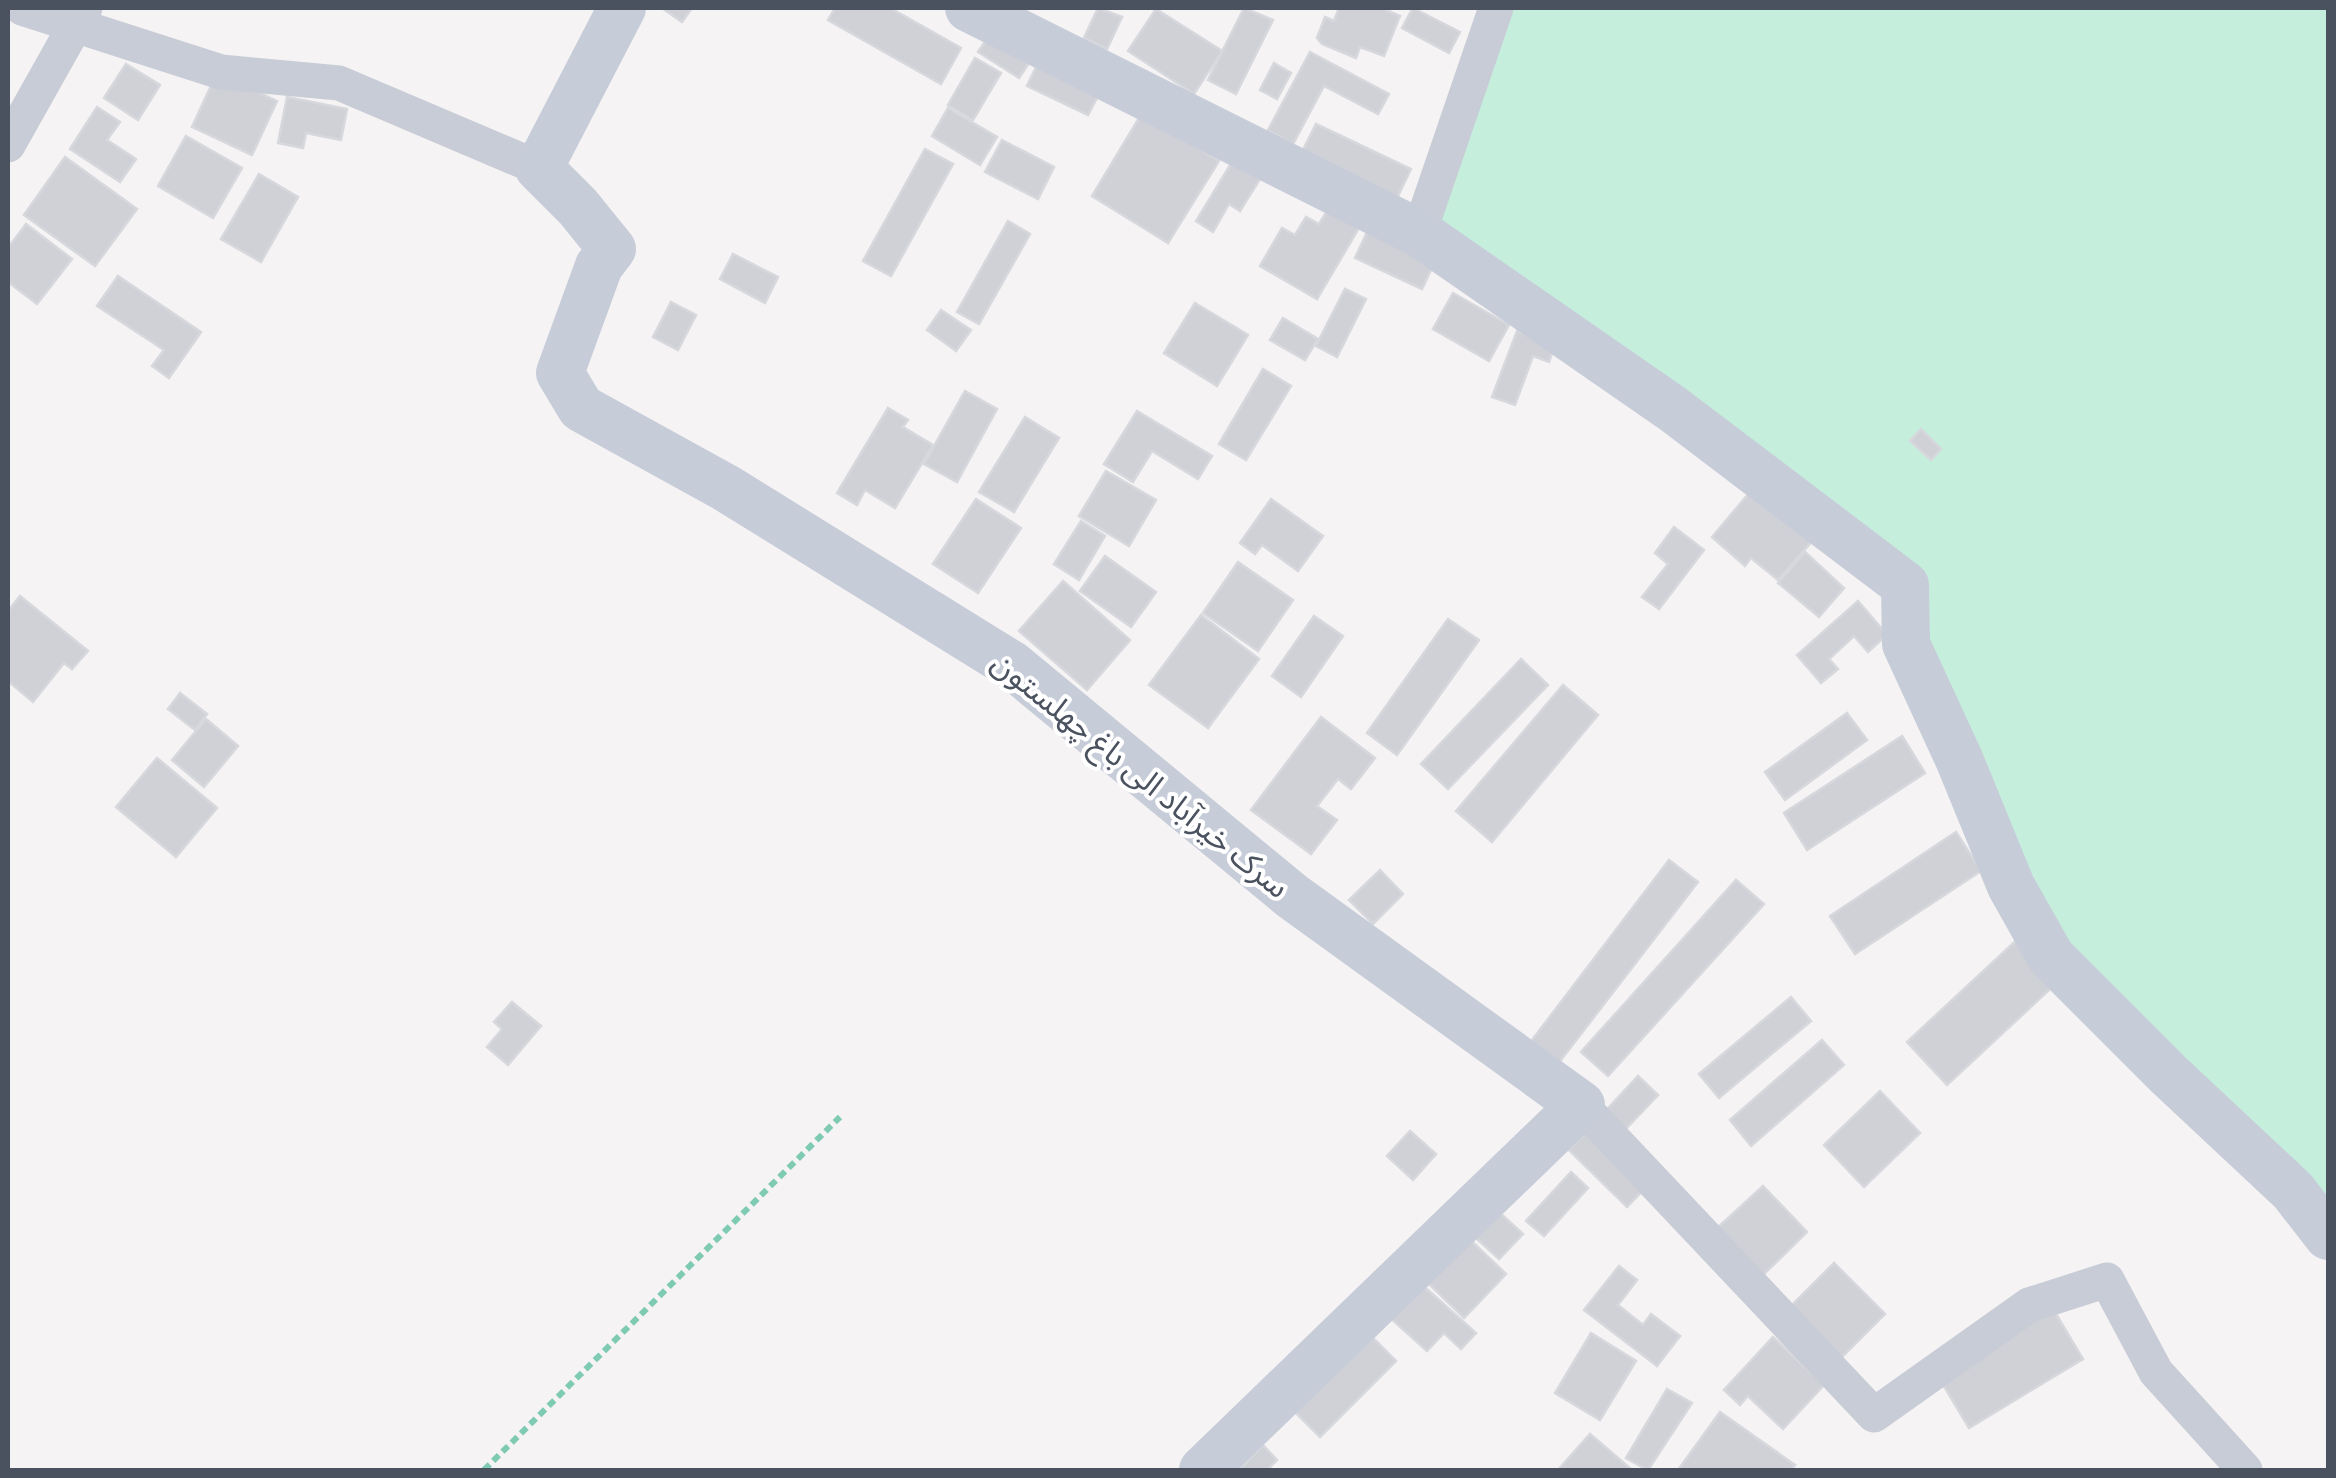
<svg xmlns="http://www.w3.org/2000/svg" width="2336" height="1478" font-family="Cabin,'Noto Sans Arabic',sans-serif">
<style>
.green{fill:#c6eedc}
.building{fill:#d0d1d6;stroke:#d7d8dd;stroke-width:2.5}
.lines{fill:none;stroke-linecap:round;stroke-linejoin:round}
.path{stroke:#7fcab3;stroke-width:6;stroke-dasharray:8 5;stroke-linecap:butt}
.street{stroke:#c8ccd6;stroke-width:35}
.secondary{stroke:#c7ccd9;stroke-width:48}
.labels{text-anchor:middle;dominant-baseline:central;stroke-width:8;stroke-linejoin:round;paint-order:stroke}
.street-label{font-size:32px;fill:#4b525f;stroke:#fff}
</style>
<rect width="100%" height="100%" fill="#f5f3f3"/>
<!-- green -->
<path class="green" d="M1511,8H2328V1236L2051,957L1904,584L1419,233Z"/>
<!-- building -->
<g class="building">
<path d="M662,8H692L682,22Z"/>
<path d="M835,8H890L961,48L941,84L828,20Z"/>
<path d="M1098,8L1122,17L1107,49L1084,38Z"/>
<path d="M1244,8L1273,20L1236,94L1208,80Z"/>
<path d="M1339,8H1381L1400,16L1384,56L1360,47L1356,58L1322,44L1317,38L1325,17L1334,21Z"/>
<path d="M1413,8L1460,32L1449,53L1402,28Z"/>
<path d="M1156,9L1222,51L1194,94L1128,51Z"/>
<path d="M994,28L1035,54L1019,78L978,52Z"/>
<path d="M1310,52L1389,94L1378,114L1324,86L1293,144L1268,130Z"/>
<path d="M975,58L1001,73L973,120L948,105Z"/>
<path d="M1039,61L1101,90L1088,115L1027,86Z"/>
<path d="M1274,63L1291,73L1277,99L1260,90Z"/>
<path d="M126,64L160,85L138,120L104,98Z"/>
<path d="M217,73L277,101L252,155L192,127Z"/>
<path d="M287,97L347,109L341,140L306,133L303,148L278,143Z"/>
<path d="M97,107L120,122L107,140L136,159L120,182L70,149Z"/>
<path d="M948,108L997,137L980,165L932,136Z"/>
<path d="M1142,113L1219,161L1168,243L1092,196Z"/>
<path d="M1316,124L1411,169L1396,200L1301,154Z"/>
<path d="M186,136L242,168L213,218L158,186Z"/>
<path d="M1002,140L1054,167L1038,199L985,172Z"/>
<path d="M925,149L953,164L891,276L863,261Z"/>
<path d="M65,157L137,209L95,266L24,215Z"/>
<path d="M1232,162L1260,179L1240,211L1229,204L1213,232L1196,221Z"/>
<path d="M259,174L298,197L261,262L221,239Z"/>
<path d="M1331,205L1362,223L1317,299L1260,266L1282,228L1295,235L1306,217L1319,224Z"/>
<path d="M1008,221L1030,234L979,324L957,312Z"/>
<path d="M26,224L72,259L37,304L8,282V248Z"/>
<path d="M1369,228L1436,259L1422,289L1355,258Z"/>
<path d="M733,254L778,277L765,303L720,279Z"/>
<path d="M118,276L201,332L169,378L152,366L164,350L97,306Z"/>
<path d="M1345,289L1366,299L1337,357L1316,346Z"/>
<path d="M1453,293L1509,325L1489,361L1433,329Z"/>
<path d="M671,302L696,315L678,350L653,337Z"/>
<path d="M1195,303L1248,335L1217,386L1164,353Z"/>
<path d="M941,310L971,330L956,351L927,330Z"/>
<path d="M1283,318L1318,339L1305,360L1270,340Z"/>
<path d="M1517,331L1555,345L1549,362L1533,356L1515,405L1492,397Z"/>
<path d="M1263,369L1291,386L1246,460L1219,444Z"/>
<path d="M965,391L997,409L957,482L924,464Z"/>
<path d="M888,408L908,420L903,427L933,445L895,508L865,490L857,505L837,493Z"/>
<path d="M1137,411L1212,456L1198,479L1152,451L1133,482L1104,464Z"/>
<path d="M1025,417L1059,438L1014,512L979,492Z"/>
<path d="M1921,429L1941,449L1931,460L1910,441Z"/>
<path d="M1106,471L1156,500L1129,546L1079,516Z"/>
<path d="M1755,486L1815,538L1778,580L1751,558L1745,566L1712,537Z"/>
<path d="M976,499L1021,528L978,593L933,564Z"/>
<path d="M1271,499L1323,536L1298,571L1262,545L1255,554L1240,543Z"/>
<path d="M1081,521L1105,536L1079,580L1054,564Z"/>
<path d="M1674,527L1704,550L1659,609L1642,597L1668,564L1655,553Z"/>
<path d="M1805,552L1844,588L1819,617L1778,583Z"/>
<path d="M1105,556L1156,592L1131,627L1080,591Z"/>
<path d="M1238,562L1293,600L1258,651L1203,613Z"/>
<path d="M1063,581L1130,640L1087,690L1019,631Z"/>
<path d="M20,596L88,651L72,669L64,663L33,702L8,681V611Z"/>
<path d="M1858,601L1887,635L1868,652L1854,636L1829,659L1838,669L1821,683L1797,655Z"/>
<path d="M1201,615L1259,659L1208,728L1149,685Z"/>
<path d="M1314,616L1343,636L1301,697L1272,676Z"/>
<path d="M1448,619L1479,640L1397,755L1367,733Z"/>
<path d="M1521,659L1548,685L1448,789L1421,764Z"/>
<path d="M1563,685L1598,715L1492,842L1456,811Z"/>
<path d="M180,693L207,714L195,730L168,709Z"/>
<path d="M1847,713L1867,740L1785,800L1765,772Z"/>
<path d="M1321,717L1375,758L1351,789L1338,779L1317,806L1337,820L1311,854L1251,810Z"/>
<path d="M206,719L238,746L204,787L172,760Z"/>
<path d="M1902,736L1925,773L1807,850L1784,813Z"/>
<path d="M157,758L217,808L176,857L116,807Z"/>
<path d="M1956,832L1981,871L1855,954L1830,916Z"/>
<path d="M1669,860L1698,882L1554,1069L1526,1048Z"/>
<path d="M1380,870L1403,894L1373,924L1349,900Z"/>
<path d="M1736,880L1764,904L1608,1076L1581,1052Z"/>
<path d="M2022,935L2062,978L1947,1085L1907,1042Z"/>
<path d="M1791,997L1811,1021L1719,1098L1699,1074Z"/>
<path d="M512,1002L541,1026L508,1065L487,1047L502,1029L494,1022Z"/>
<path d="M1822,1040L1844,1065L1751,1146L1730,1120Z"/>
<path d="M1638,1076L1658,1095L1619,1136L1599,1118Z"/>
<path d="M1880,1091L1920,1133L1864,1187L1824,1145Z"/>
<path d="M1593,1125L1651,1182L1627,1207L1569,1150Z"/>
<path d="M1410,1131L1436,1154L1413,1180L1387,1156Z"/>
<path d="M1571,1172L1588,1188L1544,1236L1526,1221Z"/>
<path d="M1763,1186L1807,1232L1760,1278L1715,1230Z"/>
<path d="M1489,1203L1523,1234L1499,1259L1465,1228Z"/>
<path d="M1464,1234L1506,1274L1464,1318L1422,1277Z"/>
<path d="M1834,1263L1885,1314L1838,1361L1787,1310Z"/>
<path d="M1619,1266L1637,1280L1618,1305L1643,1325L1651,1314L1680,1336L1657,1366L1584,1310Z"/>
<path d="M1419,1282L1476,1333L1461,1349L1444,1333L1427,1351L1388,1316Z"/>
<path d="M2053,1309L2083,1359L1969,1428L1939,1378Z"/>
<path d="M1591,1333L1636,1361L1600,1420L1555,1393Z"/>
<path d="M1370,1335L1396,1361L1320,1437L1294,1411Z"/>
<path d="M1773,1337L1824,1385L1783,1429L1748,1396L1740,1405L1724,1390Z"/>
<path d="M1667,1389L1692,1403L1648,1470L1626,1458Z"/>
<path d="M1720,1412L1795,1465L1791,1470H1678Z"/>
<path d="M1590,1434L1632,1470H1558Z"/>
<path d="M1263,1445L1277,1460L1267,1470H1226L1233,1464L1239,1470Z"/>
</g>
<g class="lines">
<!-- path -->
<path class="path" d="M484,1470L840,1117"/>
<!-- street -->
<g class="street">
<path d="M22,8L221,72L339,83L539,168"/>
<path d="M8,145L85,8"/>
<path d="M1419,233L1496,8"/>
<path d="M1581,1105L1874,1415L2029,1305L2107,1280L2156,1372L2245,1470"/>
</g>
<!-- secondary -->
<g class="secondary">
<path d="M622,8L539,168L578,207L612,249L599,266L560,373L581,408L726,488L1012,665L1292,896L1581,1105L1203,1470"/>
<path d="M969,8L1419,233L1673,409L1905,585L1906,644L1959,759L2011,886L2051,957L2168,1074L2293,1191L2328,1236"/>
</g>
</g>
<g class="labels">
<!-- street labels -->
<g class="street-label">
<text transform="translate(1141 774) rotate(39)">سرک خیرآباد الی باغ چهلستون</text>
</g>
</g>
<!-- border -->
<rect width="2336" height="1478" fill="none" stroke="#4b525f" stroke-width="20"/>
</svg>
